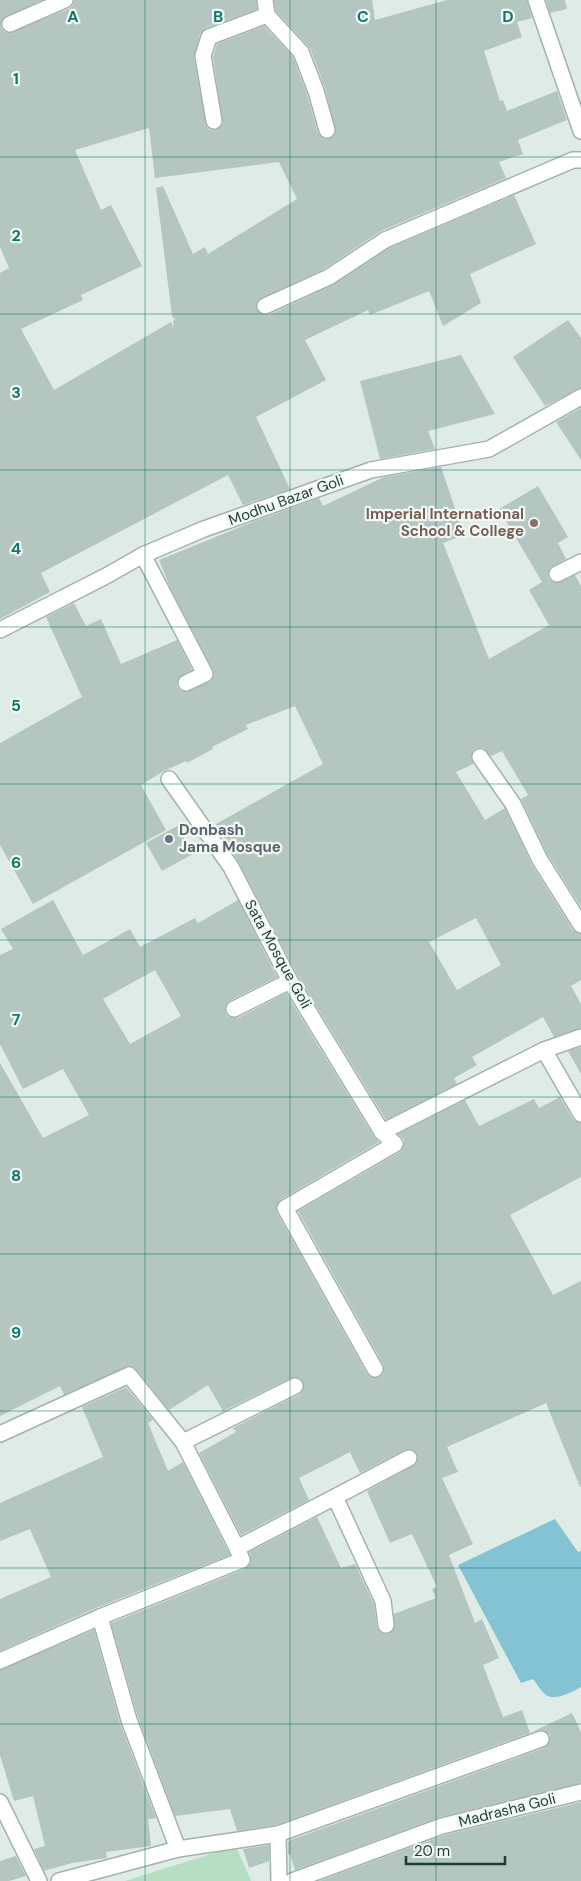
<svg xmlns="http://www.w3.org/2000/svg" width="581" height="1881" font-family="'DM Sans',sans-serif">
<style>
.green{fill:#b6dec3}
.water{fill:#83c3d4}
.building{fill:#b4c6c0;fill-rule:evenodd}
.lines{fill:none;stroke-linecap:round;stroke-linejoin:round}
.minor-casing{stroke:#a2b3ae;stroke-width:18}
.minor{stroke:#fff;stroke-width:15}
.grid{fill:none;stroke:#0f766e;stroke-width:1;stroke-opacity:0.55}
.education-dot{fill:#8d6e63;stroke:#f0f8f4;stroke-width:2}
.worship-dot{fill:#6b7280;stroke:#f0f8f4;stroke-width:2}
.labels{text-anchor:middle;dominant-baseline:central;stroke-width:4.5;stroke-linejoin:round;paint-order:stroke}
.street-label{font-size:15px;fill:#1f3c36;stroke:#f0f8f4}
.education-label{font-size:15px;font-weight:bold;fill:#785e54;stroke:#f0f8f4;text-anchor:end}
.worship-label{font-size:15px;font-weight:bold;fill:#5b616d;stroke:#f0f8f4;text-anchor:start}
.grid-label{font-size:16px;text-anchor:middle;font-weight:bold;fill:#0f766e;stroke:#f0f8f4;stroke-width:4.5;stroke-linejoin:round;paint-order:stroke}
</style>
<rect width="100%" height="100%" fill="#dfebe7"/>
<!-- green -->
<path class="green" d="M236,1846L251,1881H125Z"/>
<!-- water -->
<path class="water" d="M555,1519L578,1552L581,1551V1687C572,1692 556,1701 546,1695C541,1691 537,1684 533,1679L521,1683L458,1565Z"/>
<!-- building -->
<g class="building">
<path d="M0,0H42L3,18L1,27L4,31L9,33L69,9L73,5L74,0H256L257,9L206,28L200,34L194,58L207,127L210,130H216L223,124L213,57L217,44L264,26L293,57L307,94L318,133L321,137L325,139L333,137L336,132L325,88L310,48L276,11L274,0H372L375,20L447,0H527L532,18L517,22L522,37L484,51L500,101L503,100L507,111L557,91L567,120L518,140L523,154L499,162L506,178L381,231L324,269L258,300L256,306L257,310L264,315H269L333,285L389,248L514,195L536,244L470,274L481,303L443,326L429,291L370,315L368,310L305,340L326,380L256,417L290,489L243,505L228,475L41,573L50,592L0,619V273L9,268L0,247ZM149,128L155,178L279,162L297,199L208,254L205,247L193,254L163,186L156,188L172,316L175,320L173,321L174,329L171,322L54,390L21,329L83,300L81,295L142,266L111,205L101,210L75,150Z"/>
<path d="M546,0H565L567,9L550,13Z"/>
<path d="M568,320L581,338V388L545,406L513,357Z"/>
<path d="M461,355L495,414L428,431L435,449L380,459L360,381Z"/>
<path d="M581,408V460L556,422Z"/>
<path d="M441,467L464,535L443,543L489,659L549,625L529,590L542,582L499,509L538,486L568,537L558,543L566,559L550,568L548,578L552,582L557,583L575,575L581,586V907L548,855L521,799L528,795L502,751L491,756L483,748L475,749L471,757L473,764L456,772L485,820L505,808L532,865L573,930L581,934V980L571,986L581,1004V1028L554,1037L543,1017L472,1057L477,1065L454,1078L457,1084L386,1120L298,976L239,863L216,824L323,764L295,706L246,725L248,729L212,747L213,749L187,763L186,761L164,771L141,785L166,830L33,904L0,845V743L82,697L46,617L74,603L86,626L101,619L121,664L177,640L192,670L179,677L177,687L181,691H190L212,680L213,670L170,587L159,560L250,523L319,498L323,506L384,477ZM476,918L501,965L457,990L429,942Z"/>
<path d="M177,826L193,854L162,871L146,843Z"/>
<path d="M53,900L83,955L130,929L140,947L195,918L198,923L238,900L277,977L229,1001L225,1008L226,1014L229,1017L238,1018L286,993L374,1137L379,1142L280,1200L276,1207L277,1213L367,1374L371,1377H379L383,1374L384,1370L383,1364L298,1211L400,1152L404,1145V1140L398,1134L465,1100L479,1126L534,1099L539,1108L560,1097L573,1119L581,1123V1177L510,1215L553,1295L581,1281V1487H580L546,1403L447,1447L458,1472L442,1478L473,1544L449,1555L475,1623L482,1619L499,1658L483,1665L503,1717L522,1710L530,1733L572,1713L581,1732V1783L440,1817L295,1870L290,1854L288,1855V1841L544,1748L550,1741V1735L543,1730H538L276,1825L237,1831L230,1809L175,1816L138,1717L111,1623L245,1569L251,1562L249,1552L317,1517L341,1568L355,1564L374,1604L377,1627L382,1633L388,1634L394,1629V1614L436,1598L432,1589L437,1587L412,1534L390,1543L367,1491L417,1463V1454L410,1449L405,1450L360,1473L350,1452L299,1478L309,1500L241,1535L199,1453L236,1432L233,1428L300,1394L304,1386L300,1378H291L223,1411L208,1385L169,1410L136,1369L129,1366L64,1395L60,1386L0,1416V1063L43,1138L89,1115L63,1069L23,1089L0,1044V955L13,949L1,929ZM155,970L181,1016L130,1044L103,999Z"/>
<path d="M581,1047V1074L568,1051Z"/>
<path d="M126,1387L153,1420L148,1423L168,1471L183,1462L230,1555L96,1608L0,1651V1599L51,1577L30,1529L0,1541V1503L103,1457L82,1407Z"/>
<path d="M94,1630L120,1723L156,1818L148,1819L151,1846L106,1852L107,1858L72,1863L44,1871L34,1849L45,1846L33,1796L14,1801L0,1755V1670Z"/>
<path d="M581,1802V1881H319L445,1835Z"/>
<path d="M269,1845V1861L249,1868L243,1849Z"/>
<path d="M16,1856L26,1876L9,1881H0V1861Z"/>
</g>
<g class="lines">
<!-- minor casing -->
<g class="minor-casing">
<g id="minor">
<path d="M536,0L581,131"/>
<path d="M267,15L301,52L316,91L327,130"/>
<path d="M10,24L65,0"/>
<path d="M214,121L203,56L209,37L267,15L265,0"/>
<path d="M265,306L329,277L385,240L573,160H581"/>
<path d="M143,555L205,674L186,683"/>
<path d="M557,574L581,562"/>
<path d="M0,630L106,576L143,555L204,529L371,470L489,449L581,397"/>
<path d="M480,757L513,804L540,860L581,925"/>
<path d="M169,779L231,867L290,981L382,1132L395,1144L285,1208L375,1369"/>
<path d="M234,1009L290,981"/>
<path d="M544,1050L581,1114"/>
<path d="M382,1132L544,1050L581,1037"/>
<path d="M0,1434L129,1375L183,1442L237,1548L242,1560L100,1617L0,1661"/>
<path d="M183,1442L295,1386"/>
<path d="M335,1497L409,1458"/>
<path d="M237,1548L335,1497L383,1601L386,1625"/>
<path d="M100,1617L129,1720L178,1849"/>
<path d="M0,1802L39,1881"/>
<path d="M278,1834L541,1739"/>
<path d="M59,1881L178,1849L278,1834L279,1881"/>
<path d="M292,1881L442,1826L581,1792"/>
</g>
</g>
<!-- minor -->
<use href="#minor" class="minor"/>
</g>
<!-- grid -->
<path class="grid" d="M145,0V1881M290,0V1881M436,0V1881M0,157H581M0,314H581M0,470H581M0,627H581M0,784H581M0,940H581M0,1097H581M0,1254H581M0,1411H581M0,1568H581M0,1724H581"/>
<!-- markers -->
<circle class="education-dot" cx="534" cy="523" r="5"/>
<circle class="worship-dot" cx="169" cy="839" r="5"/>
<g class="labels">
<!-- street labels -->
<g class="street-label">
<text transform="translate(286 500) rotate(-20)">Modhu Bazar Goli</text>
<text transform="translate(278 954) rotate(61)">Sata Mosque Goli</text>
<text transform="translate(507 1810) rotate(-14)">Madrasha Goli</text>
</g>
<!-- education labels -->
<g class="education-label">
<text x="524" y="514">Imperial International<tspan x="524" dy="17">School &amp; College</tspan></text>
</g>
<!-- worship labels -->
<g class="worship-label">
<text x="179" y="830">Donbash<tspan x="179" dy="17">Jama Mosque</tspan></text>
</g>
</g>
<g class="grid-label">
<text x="73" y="22">A</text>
<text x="218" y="22">B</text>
<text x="363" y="22">C</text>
<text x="508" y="22">D</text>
<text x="16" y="84">1</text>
<text x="16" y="241">2</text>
<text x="16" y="398">3</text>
<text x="16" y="554">4</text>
<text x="16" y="711">5</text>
<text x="16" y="868">6</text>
<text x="16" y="1025">7</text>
<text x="16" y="1181">8</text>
<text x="16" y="1338">9</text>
</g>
<!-- scale -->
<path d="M406 1856v8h99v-8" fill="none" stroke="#1f3c36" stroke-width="2.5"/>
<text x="414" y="1856" font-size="15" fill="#1f3c36" stroke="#f0f8f4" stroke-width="4" paint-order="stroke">20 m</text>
</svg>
